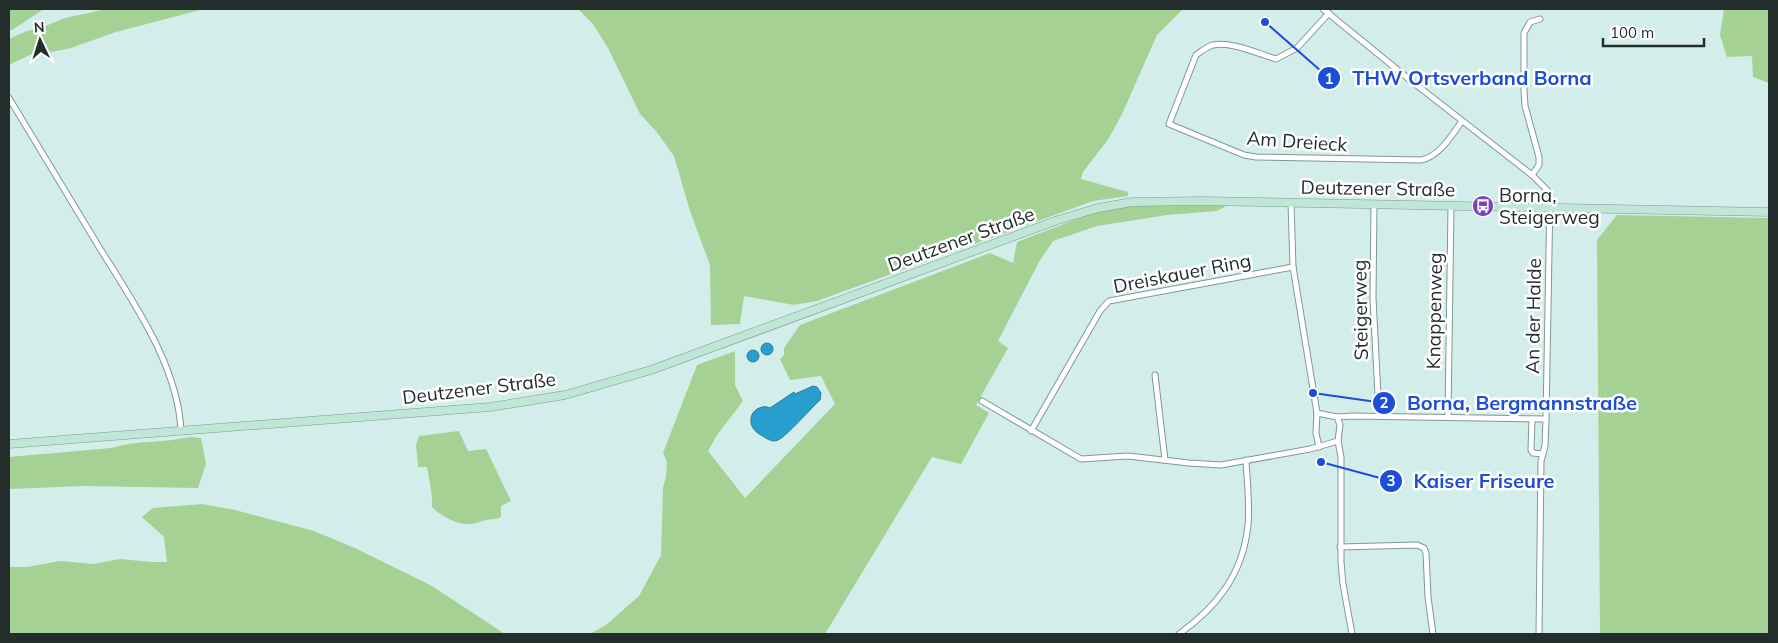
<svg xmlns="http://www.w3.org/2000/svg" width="1778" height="643" font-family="Mulish,sans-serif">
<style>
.green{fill:#a5d195}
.water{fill:#279ece;stroke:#267c9d}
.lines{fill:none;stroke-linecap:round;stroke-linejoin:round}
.street-casing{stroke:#7f9994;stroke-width:7}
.secondary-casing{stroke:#7f9994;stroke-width:9}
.street{stroke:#fff;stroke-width:5}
.secondary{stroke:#bfe6d6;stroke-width:8}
.labels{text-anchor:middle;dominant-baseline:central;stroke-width:5;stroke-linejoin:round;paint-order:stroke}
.street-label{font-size:19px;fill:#232d2b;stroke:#fff}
.poi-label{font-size:19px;fill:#232d2b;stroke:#fff;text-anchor:start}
.leader{fill:none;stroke:#1d4ed8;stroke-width:2}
.callout-dot{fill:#1d4ed8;stroke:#fff;stroke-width:2}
.mark-label{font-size:15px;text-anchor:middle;font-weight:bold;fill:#fff}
.callout-label{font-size:20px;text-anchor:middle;font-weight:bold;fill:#1d4ed8;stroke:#fff;stroke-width:5;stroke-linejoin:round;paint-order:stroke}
</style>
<rect width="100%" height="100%" fill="#d3eeea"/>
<!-- green -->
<g class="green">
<path d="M9,9H44L12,30H9Z"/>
<path d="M107,9H204L116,32L71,48L52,52L32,54L9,65V39L27,31L43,27L65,18Z"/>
<path d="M578,9H1183L1157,35L1122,114L1109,138L1083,172L1081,179L1128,192V196L1093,201L817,301L794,305L744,296L740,324L711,325L710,265L690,211L674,156L656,131L640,114L608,48L593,24Z"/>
<path d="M1724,9H1769V83L1753,77L1752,56L1727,57L1720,35Z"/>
<path d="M1164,205L1226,206L1217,211L1167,215L1097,226L1053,241L1039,262L998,341L1008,348L976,405L989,413L961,464L932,457L825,634H590L606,625L639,596L661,555L663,488L666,476L667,462L663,453L697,365L735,351V385L743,401L717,435L708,451L745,498L835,404L821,376L790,380L780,359L784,355V348L800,325L990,253L1013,263L1017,242L1082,217L1118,207Z"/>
<path d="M1617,215L1769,218V634H1600L1597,240Z"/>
<path d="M459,431L468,451L486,449L511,501L501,506V517C495,520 491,519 486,520C480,521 476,524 470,524C458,525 440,516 432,507C433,495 429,479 427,467H418L416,445L419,436Z"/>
<path d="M190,437L201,438L206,464L198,488L84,486L9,489V457L111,448C137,440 164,443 190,437Z"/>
<path d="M202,504L235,510L314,531L357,549L432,586L505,634H9V567H27L60,561L94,564L120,559L152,562H167L164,537L142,517L153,508Z"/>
</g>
<!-- water -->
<g class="water">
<circle cx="767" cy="349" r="6"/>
<circle cx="753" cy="356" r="6"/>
<path d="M813,386L817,387L821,393L820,400C812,407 786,437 778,440C772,443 766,438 761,435C755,432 750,426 751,419C751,410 763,404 770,408L794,392L795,394Z"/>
</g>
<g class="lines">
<!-- street casing -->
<g class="street-casing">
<g id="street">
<path d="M1323,9L1410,80L1532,175L1548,191L1550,196L1546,419L1545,446L1541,461L1539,634"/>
<path d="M1329,13L1297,48L1276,59C1259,54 1231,41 1213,45C1206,47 1202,51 1196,55L1169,124L1244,155L1256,157L1421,160C1439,157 1452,135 1462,121"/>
<path d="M9,98C38,146 67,194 96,242C130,298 178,363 181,431"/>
<path d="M1532,175L1539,165V157L1525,106L1524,90V33L1530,22L1540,19"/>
<path d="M1291,203L1293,267L1317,413L1316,433L1319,447"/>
<path d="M1374,204L1373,298L1379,416"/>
<path d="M1155,375L1165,460"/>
<path d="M982,401L1081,459L1128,456L1189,463L1221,465L1310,449L1338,441"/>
<path d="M1317,413L1337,417L1340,425L1338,441L1341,457V562L1343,584L1352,634"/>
<path d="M1337,417L1352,416L1546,419"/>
<path d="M1448,417L1451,206"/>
<path d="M1532,419L1531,450L1533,453L1543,454"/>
<path d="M1031,431L1100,311L1109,301L1293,267"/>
<path d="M1340,547L1417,545L1424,548L1426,553L1428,597L1433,634"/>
<path d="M1179,634C1217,607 1243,574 1248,525C1250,504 1247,481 1246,460"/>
</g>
</g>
<!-- secondary casing -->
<g class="secondary-casing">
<path id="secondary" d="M9,444L490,407L565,395L651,370L1058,220L1098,208L1132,202L1203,201L1769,212"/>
</g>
<!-- street -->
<use href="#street" class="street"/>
<!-- secondary -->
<use href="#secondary" class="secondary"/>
</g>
<!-- icons -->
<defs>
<g id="bus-disc" transform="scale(1.125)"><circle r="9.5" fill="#7944bb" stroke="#fff"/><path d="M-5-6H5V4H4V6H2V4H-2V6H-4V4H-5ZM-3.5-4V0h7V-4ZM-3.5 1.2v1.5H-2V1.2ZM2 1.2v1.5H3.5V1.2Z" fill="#fff"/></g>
</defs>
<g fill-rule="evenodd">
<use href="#bus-disc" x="1483" y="206"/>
</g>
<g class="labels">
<!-- street labels -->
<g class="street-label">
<text transform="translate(1297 141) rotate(4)">Am Dreieck</text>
<text transform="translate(1378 188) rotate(1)">Deutzener Straße</text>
<text transform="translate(961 239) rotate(-20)">Deutzener Straße</text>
<text transform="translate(1182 273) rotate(-11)">Dreiskauer Ring</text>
<text transform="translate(1360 310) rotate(-91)">Steigerweg</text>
<text transform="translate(1434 311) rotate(-89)">Knappenweg</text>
<text transform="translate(1533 316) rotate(-89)">An der Halde</text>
<text transform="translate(479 388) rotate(-7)">Deutzener Straße</text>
</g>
<!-- poi labels -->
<g class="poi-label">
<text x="1499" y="195">Borna,<tspan x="1499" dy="22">Steigerweg</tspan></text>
</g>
</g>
<!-- callouts -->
<path class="leader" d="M1265 22L1329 78M1313 393L1384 403M1321 462L1391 481"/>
<g class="callout-dot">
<circle cx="1265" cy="22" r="5"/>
<circle cx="1313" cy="393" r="5"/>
<circle cx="1321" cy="462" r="5"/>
<circle cx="1329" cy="78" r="12"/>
<circle cx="1384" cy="403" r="12"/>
<circle cx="1391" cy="481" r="12"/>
</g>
<g class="mark-label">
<text x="1329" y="84">1</text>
<text x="1384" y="408">2</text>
<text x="1391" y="486">3</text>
</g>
<g class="callout-label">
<text x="1472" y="85">THW Ortsverband Borna</text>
<text x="1522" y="410">Borna, Bergmannstraße</text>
<text x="1484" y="488">Kaiser Friseure</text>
</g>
<!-- border -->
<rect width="1778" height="643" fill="none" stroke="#232d2b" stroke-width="20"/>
<!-- north arrow -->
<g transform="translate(40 40) rotate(356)" stroke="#ffffff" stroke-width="4" paint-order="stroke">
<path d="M0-4L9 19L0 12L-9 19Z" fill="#232d2b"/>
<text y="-8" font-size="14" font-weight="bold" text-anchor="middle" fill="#232d2b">N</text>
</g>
<!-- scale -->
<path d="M1603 38v8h101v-8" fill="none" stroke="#232d2b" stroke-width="2.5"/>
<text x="1610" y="38" font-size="15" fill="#232d2b" stroke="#ffffff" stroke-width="4" paint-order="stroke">100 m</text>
</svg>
